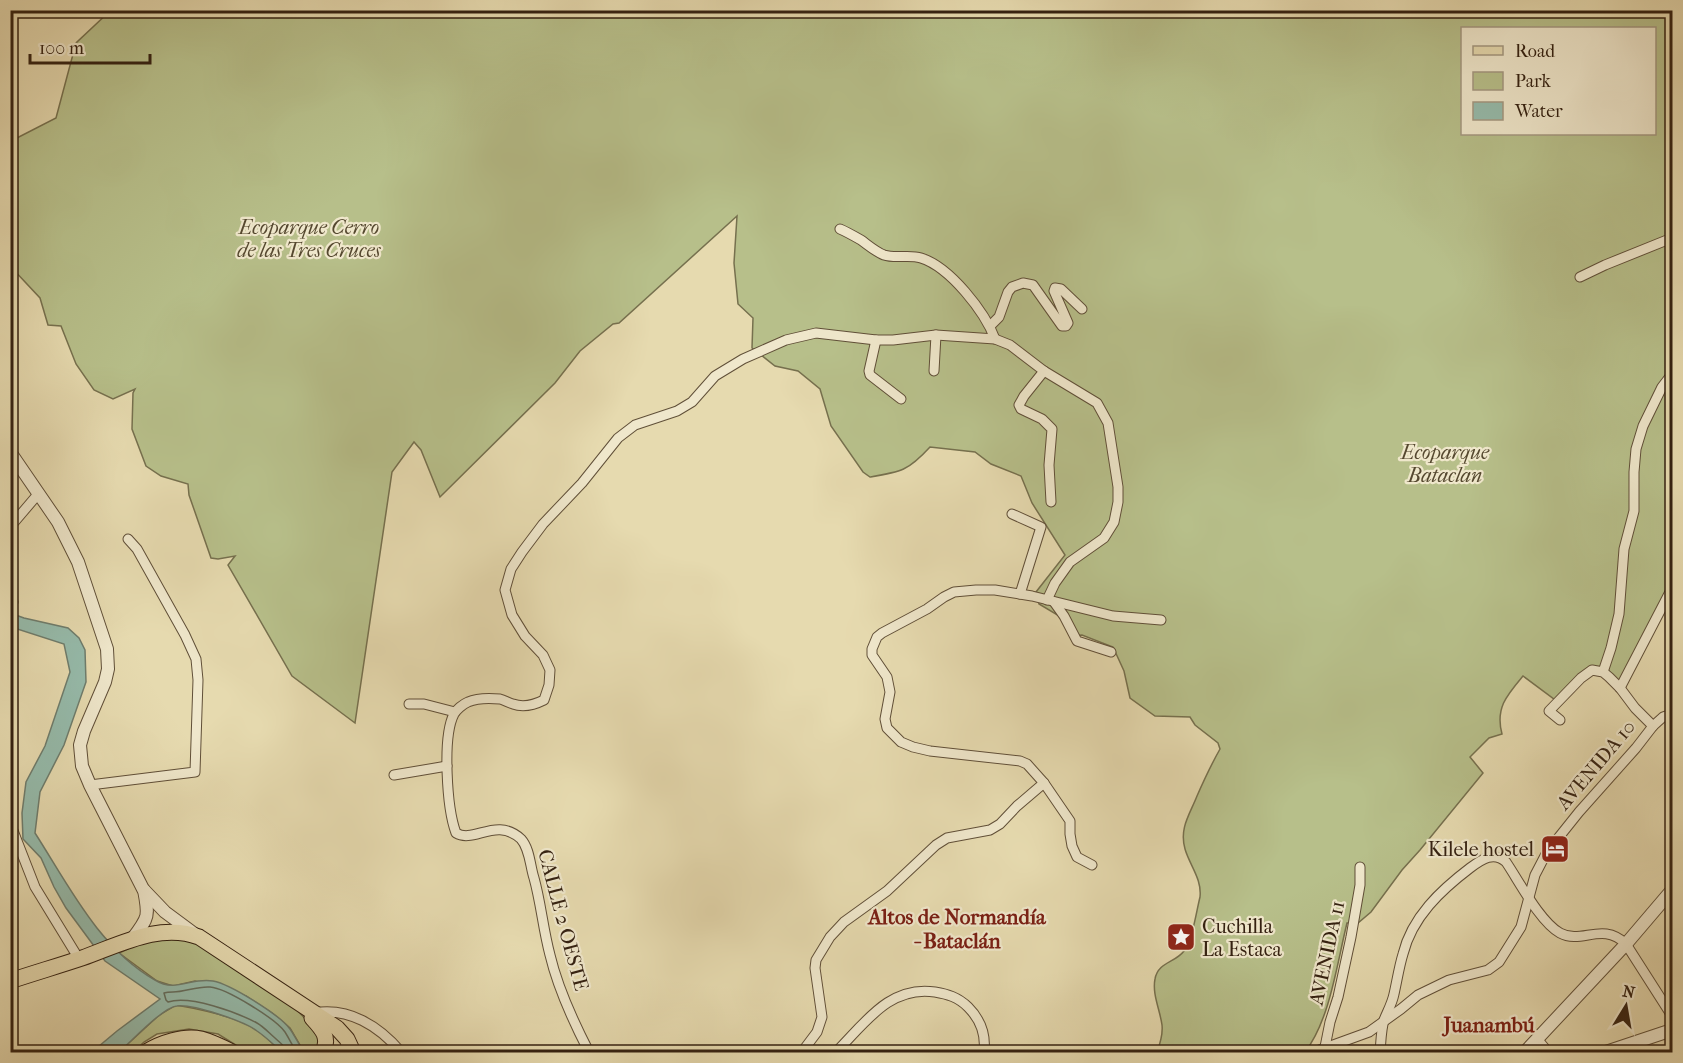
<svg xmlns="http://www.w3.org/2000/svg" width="1683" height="1063" font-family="'IM FELL French Canon',serif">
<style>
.green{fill:#b7bf8a;stroke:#76704e;stroke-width:1.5;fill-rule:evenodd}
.water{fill:#96bbab;stroke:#6f7d6d;stroke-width:1.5}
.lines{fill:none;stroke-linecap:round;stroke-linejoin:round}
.shore{stroke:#656e5e;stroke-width:1.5}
.minor-casing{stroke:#604f38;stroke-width:11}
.tertiary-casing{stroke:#604f38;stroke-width:14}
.primary-casing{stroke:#342111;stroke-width:17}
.minor{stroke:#efe7cb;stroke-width:9}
.tertiary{stroke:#efe7cb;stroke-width:12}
.primary{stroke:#e6daaf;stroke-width:15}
.labels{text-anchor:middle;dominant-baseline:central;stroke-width:4.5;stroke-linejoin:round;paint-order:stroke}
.park-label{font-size:20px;font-style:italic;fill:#55482f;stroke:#efe7cb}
.street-label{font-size:20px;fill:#342111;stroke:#efe7cb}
.poi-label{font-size:20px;fill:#342111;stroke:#efe7cb;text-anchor:end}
.neighbourhood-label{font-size:21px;font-weight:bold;fill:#7a1f14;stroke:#efe7cb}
</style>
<rect width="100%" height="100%" fill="#e6daaf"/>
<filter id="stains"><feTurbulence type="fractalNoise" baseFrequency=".00333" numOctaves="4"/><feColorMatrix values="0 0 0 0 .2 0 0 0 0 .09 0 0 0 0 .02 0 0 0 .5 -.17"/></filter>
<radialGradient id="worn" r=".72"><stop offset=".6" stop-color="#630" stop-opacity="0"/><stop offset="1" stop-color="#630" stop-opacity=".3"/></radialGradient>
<!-- green -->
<g class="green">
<path d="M110,11H1672V588L1620,688L1592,670L1558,702L1523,676C1507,695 1495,708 1502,734L1489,738L1470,757L1483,773L1420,850L1402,870L1371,912L1358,923H1347C1337,963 1330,1020 1305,1052H1157C1160,1044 1163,1034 1162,1025C1160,1010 1152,994 1155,979C1158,962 1175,963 1184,951C1193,938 1196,913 1200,897C1202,879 1190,866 1185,849C1179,828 1190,814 1197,796C1204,780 1211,765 1220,749L1218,743L1195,725L1190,717L1155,716L1130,698L1124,671L1113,647L1082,635L1072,636L1061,617L1039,604L1036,592L1065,555L1032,503L1021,476L991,464L975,452L930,447C908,471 901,472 870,477L863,472L831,426L820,389L798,371L775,366L752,348L753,318L738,304L734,263L737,216L619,323L613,324L580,351L555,383L440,497L421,450L414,442L392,472L355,723L292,676L228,565L235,556L218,559L211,558L189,495L188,484L161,476L146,466L132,429L133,393L135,389L113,399L94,390L76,364L61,326L48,325L40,298L11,267V141L56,118L76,43ZM1462,28H1654V134H1462Z"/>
<path d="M163,938L186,939L195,942L293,1006L320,1034L316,1052H304L290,1028L272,1013L246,996L195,981L173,986L157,981L119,953L128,949V947Z"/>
<path d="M176,1005C199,1009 238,1017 257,1030C266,1037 274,1045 282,1052H247L218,1034L189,1029L157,1034L144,1042L133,1052H119L159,1015Z"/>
</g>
<!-- water -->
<path class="water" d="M10,613L24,618L68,628L79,638L85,650L86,682L64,745L40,792L35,833C69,886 99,948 155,980C176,993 191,977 213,981C230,984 280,1015 290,1029C295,1036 299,1045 304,1052H282C274,1045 266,1037 257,1031C244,1021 193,1004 177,1006C163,1007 131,1042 119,1052H92L117,1031L160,999L105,961L66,908L54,887L41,858L23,839L22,813L26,782L45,746L70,672L64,644L11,627Z"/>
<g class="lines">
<!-- shore -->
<path class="shore" d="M286,1052C285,1045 280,1043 275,1038C269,1033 264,1027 257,1023C236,1012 190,995 168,1002L166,1000L164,993C167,992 170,992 173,992C185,992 197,986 210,987C226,988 276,1019 285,1032C289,1038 292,1046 297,1052"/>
<!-- minor casing -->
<g class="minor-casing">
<g id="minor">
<path d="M840,229C847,232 854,236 861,240C868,245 876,252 884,255C896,259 909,254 921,258C950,267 985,312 995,339"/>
<path d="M1580,277L1605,265L1672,238"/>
<path d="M990,326L999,317L1008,292L1012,287L1023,283L1033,285L1062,326H1066L1068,323L1054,291L1055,288L1061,289L1082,309"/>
<path d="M876,340L869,371L870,375L901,399"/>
<path d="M934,371L936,335"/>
<path d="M1044,371L1024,396L1019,405L1021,409L1042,419L1052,429L1049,465L1051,502"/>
<path d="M1012,514L1041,527L1020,594"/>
<path d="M10,527L39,493"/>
<path d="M10,602H13"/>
<path d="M1054,602L1064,616L1077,641L1111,652"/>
<path d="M1603,672L1611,648L1619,614L1624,549L1634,511V472L1636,449L1643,426L1662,387L1672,374"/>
<path d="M1620,688L1672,588"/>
<path d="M409,704H424L455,712"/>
<path d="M1560,720L1549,711L1581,678L1592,670L1603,672L1609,677L1620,688L1635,708L1653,726"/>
<path d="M394,775L447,766"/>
<path d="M90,785L195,772L198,680L196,659L185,635L137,549L128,539"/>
<path d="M10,823L35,887L79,959"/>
<path d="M1092,865L1077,857L1072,846L1070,834V821L1044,783L1027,764L1020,761L930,751L913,747L901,742L887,728L885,719L890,692L887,677L872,655V649L877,637L882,633L927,609L944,597L954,592L976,590H995L1032,596L1113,616L1161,620"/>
<path d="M314,1013C349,1007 379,1026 401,1052"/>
<path d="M1538,1040L1548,1052"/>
<path d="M1325,1047L1330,1022L1338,997L1351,937L1360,885V867"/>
<path d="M589,1052C573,1021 558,989 550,955C543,929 541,903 534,878C530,866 530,849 521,839C496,816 474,844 456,833C447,809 442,737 454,714C456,710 463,704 468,702C477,698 490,698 500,699C504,700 509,703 513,704C524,708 534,705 544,700L549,685L550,670L543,655L525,636L512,615L505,590L511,569L522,552L543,524L582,483L618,438L635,425L677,411L692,402L715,376L743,359L786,340L816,333L876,340H893L936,335L995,339L1010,345L1044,371L1097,403L1108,423L1118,487V502L1114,522L1104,538L1070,562L1055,583L1047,600"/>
<path d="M802,1052L817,1032L822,1017L815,968L816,960L830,937L844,922L887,891L936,845L947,838L990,830L1000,824L1017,806L1044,783"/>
<path d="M833,1052L837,1051C865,1023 890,985 935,992C947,994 958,997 968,1007C980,1019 986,1035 984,1052"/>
<path d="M1314,1052L1369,1032L1401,1009L1418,995L1449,980L1488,970L1499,962L1521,927L1535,875L1547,852L1579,812L1636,748L1653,726L1663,717L1672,714"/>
<path d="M1380,1052C1381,1042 1381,1030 1384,1020C1387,1012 1392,1004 1394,994C1397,981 1399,967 1403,954C1412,917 1441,890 1470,868C1482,859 1494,851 1506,862C1519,881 1540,922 1560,933C1582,945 1602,921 1626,944L1672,1016"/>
</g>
</g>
<!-- tertiary casing -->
<g class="tertiary-casing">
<g id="tertiary">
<path d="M10,452L58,522L78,562L107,649L108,669L105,682L84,731L80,745L82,766L90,785L143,889L165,912L196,935"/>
<path d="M133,938C149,917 149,916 144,890"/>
<path d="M1525,1052L1626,944L1672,890"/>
<path d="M1606,1052L1672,1030"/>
</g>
</g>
<!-- primary casing -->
<g class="primary-casing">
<g id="primary">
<path d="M10,981C34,973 58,966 82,958C119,945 160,922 199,937L337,1028L347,1039L353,1052"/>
<path d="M312,1018C322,1029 330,1037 323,1052"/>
<path d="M146,1052C160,1043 184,1035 201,1039C212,1042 222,1047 232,1052"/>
</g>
</g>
<!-- minor -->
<use href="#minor" class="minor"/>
<!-- tertiary -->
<use href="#tertiary" class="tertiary"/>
<!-- primary -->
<use href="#primary" class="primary"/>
</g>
<!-- icons -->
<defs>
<g id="hotel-square" transform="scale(1.5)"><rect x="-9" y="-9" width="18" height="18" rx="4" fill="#8f2418" stroke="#efe7cb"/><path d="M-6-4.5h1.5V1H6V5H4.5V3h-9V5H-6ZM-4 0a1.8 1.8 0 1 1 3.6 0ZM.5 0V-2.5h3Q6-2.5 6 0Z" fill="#fff"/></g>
<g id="sight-square" transform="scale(1.5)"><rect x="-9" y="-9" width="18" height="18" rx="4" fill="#8f2418" stroke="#efe7cb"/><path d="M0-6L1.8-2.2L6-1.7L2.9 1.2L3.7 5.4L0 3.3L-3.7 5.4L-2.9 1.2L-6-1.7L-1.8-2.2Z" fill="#fff"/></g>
</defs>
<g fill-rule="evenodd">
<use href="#hotel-square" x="1555" y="849"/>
<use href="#sight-square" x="1181" y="937"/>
</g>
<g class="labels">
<!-- park labels -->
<g class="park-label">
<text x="309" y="227">Ecoparque Cerro<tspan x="309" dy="23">de las Tres Cruces</tspan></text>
<text x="1445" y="452">Ecoparque<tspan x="1445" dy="23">Bataclan</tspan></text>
</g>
<!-- street labels -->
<g class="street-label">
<text transform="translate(1596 765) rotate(-50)">AVENIDA 10</text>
<text transform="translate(563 920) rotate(75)">CALLE 2 OESTE</text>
<text transform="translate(1327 953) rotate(-78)">AVENIDA 11</text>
</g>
<!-- poi labels -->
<g class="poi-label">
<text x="1534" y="849">Kilele hostel</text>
<text x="1202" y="926" text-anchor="start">Cuchilla<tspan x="1202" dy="23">La Estaca</tspan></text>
</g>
<!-- neighbourhood labels -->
<g class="neighbourhood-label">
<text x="957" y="917">Altos de Normandía<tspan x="957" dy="24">- Bataclán</tspan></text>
<text x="1489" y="1025">Juanambú</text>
</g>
</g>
<!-- margin -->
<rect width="1683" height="1063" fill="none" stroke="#e6daaf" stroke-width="36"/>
<rect x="12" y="12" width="1659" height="1039" fill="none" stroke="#342111" stroke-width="3"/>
<rect x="18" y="18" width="1647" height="1027" fill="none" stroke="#342111" stroke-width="1.5"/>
<!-- legend -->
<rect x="1461" y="27" width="195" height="108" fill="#efe7cb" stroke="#a49881" stroke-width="1.5"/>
<rect x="1473" y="46" width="30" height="9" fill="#e6daaf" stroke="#a49881" stroke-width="1.5"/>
<text x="1515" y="57" font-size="18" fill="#342111">Road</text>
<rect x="1473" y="72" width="30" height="18" fill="#b7bf8a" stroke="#a49881" stroke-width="1.5"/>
<text x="1515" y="87" font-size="18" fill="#342111">Park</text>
<rect x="1473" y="102" width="30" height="18" fill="#96bbab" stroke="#a49881" stroke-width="1.5"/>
<text x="1515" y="117" font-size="18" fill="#342111">Water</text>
<!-- north arrow -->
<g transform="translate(1626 1006) rotate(11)" stroke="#efe7cb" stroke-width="4.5" paint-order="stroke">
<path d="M0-4.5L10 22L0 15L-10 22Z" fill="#342111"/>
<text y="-9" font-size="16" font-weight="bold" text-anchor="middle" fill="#342111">N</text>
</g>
<!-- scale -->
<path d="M30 54v9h120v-9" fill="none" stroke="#342111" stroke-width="3"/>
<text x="39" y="54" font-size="18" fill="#342111" stroke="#efe7cb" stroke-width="4.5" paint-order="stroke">100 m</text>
<rect width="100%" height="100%" filter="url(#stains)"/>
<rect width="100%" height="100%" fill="url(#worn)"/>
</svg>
